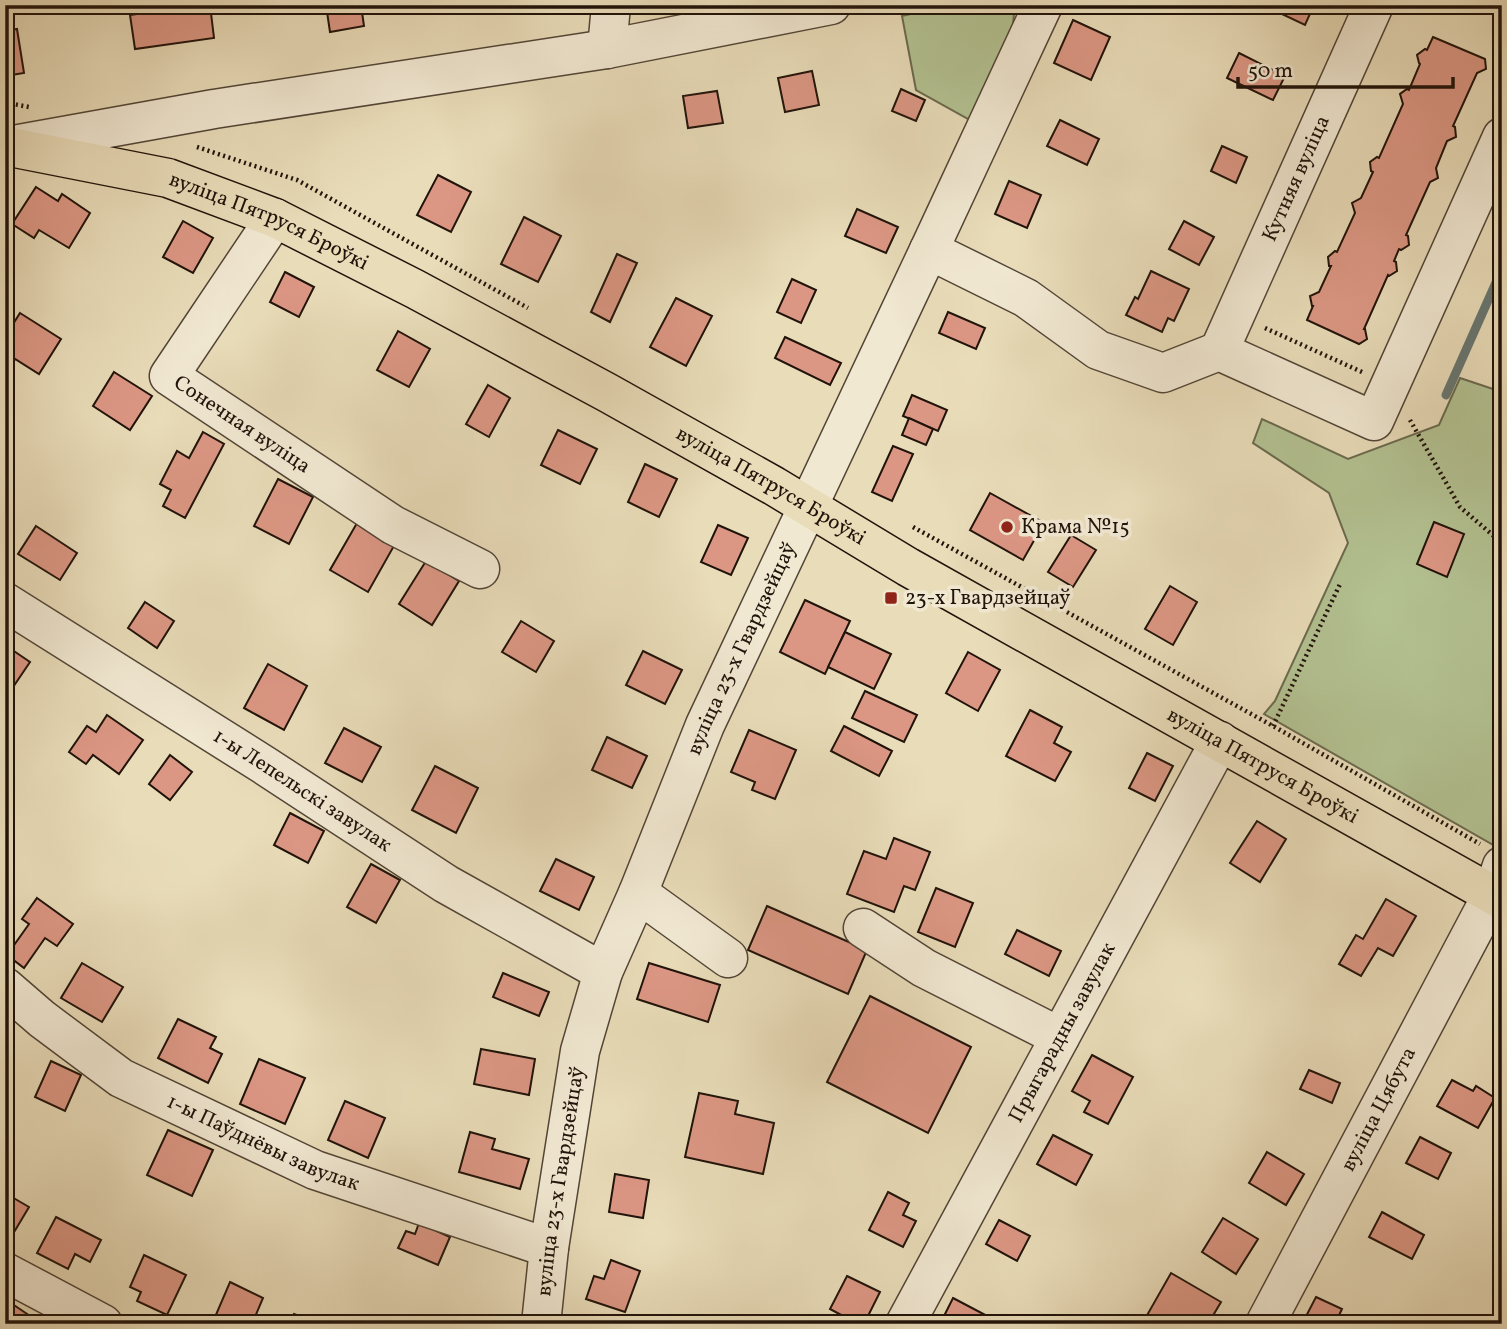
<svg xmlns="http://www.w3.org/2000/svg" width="1507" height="1329" font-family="Vollkorn,serif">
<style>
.green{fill:#b3c191;stroke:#6a6a4e;stroke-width:2}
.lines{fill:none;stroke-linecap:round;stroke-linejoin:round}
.stream{stroke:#687771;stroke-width:9}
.building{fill:#dc9784;stroke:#20130a;stroke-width:2}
.minor-casing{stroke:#524536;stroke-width:41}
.major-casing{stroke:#20130a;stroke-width:41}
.path{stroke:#20130a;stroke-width:4.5;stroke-dasharray:2 3.5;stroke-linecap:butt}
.minor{stroke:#f1e8d2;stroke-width:38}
.major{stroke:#e9dcb9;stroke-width:38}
.poi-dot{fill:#8f2418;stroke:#f1e8d2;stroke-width:2.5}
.labels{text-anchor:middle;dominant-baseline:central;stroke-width:7;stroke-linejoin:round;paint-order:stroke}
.street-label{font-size:21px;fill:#20130a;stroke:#f1e8d2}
.poi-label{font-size:21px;fill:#20130a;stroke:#f1e8d2;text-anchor:start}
</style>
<rect width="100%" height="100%" fill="#e9dcb9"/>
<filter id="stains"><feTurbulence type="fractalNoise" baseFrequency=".00286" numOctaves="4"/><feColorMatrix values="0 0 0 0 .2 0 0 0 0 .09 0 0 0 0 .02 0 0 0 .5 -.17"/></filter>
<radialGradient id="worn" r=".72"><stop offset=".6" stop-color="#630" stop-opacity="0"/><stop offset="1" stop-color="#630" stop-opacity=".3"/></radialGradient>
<!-- green -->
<g class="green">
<path d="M950,5H1009L1014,13L1013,25L970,120L916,90L902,16Z"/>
<path d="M1460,378L1502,392V850L1264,714L1275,701L1348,543L1329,493L1253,443L1262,419L1348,459L1439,425Z"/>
</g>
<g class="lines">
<!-- stream -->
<path class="stream" d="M1446,395L1502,269"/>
</g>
<!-- building -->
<g class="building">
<path d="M199,5H210L214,38L135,49L130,15Z"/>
<path d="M326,5H361L364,26L330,32Z"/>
<path d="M438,5H468L439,9Z"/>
<path d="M1265,5H1314L1305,25L1265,6Z"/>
<path d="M1073,20L1110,37L1091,80L1054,63Z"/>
<path d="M17,29L24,73L5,76V31Z"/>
<path d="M1433,37L1485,59L1486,69L1477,73L1453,126L1455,127L1456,137L1447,141L1436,168L1438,178L1430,182L1406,235L1408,236L1409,245L1401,250L1399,249L1394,261L1396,262L1397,271L1389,276L1388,275L1364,329H1365L1367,339L1359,344L1307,320L1313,306H1312L1310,296L1319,292L1331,266H1329L1328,257L1335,251L1337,252L1355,213L1352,203L1361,198L1373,172L1371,171L1370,162L1377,157L1379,158L1403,104L1400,94L1407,89L1409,90L1420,64L1419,63L1417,55L1425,49L1427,50Z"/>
<path d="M1239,53L1285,76L1273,100L1227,78Z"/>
<path d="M812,71L819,105L785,112L778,78Z"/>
<path d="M901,89L925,100L916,121L892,111Z"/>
<path d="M717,91L723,123L688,128L683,96Z"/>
<path d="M1060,120L1099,139L1087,165L1047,146Z"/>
<path d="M1222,146L1247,157L1236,183L1211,171Z"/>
<path d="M438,175L471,192L451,232L417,215Z"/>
<path d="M1009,181L1041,195L1027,228L995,214Z"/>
<path d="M36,187L58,201L62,194L90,213L69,248L39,230L34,238L12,224Z"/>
<path d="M857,209L898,227L886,253L845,236Z"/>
<path d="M524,217L561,236L538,282L501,264Z"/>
<path d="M183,221L213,238L193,273L163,257Z"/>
<path d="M1184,221L1214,237L1199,265L1169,249Z"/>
<path d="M617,254L637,263L610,322L591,312Z"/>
<path d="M1151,271L1189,289L1174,321L1168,318L1162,332L1126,315L1135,297L1138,299Z"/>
<path d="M285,272L314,287L299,317L270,302Z"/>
<path d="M792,279L816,290L801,323L777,312Z"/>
<path d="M676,298L712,316L686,366L650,347Z"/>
<path d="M948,312L985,328L976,349L939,333Z"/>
<path d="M20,313L61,339L39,374L15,359L11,366L5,363V337Z"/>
<path d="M398,331L430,349L409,387L377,370Z"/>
<path d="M785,337L841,363L830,385L775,358Z"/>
<path d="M114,372L152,396L130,430L93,406Z"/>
<path d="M488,385L510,398L489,437L466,424Z"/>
<path d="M912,395L947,410L938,431L903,416Z"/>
<path d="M909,418L933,429L926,445L902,435Z"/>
<path d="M558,430L597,449L580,484L541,465Z"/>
<path d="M203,432L224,444L185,518L163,506L171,490L160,484L177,451L189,458Z"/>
<path d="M893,446L913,454L892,501L872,492Z"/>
<path d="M645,464L677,479L659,517L628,502Z"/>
<path d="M278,479L313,497L289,544L254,526Z"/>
<path d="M990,493L1044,523L1023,560L970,530Z"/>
<path d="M1434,522L1464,534L1447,577L1417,564Z"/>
<path d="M357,523L395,544L368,592L330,570Z"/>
<path d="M718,525L748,538L731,575L701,562Z"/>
<path d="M36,526L77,553L60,580L18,554Z"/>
<path d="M1071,535L1096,550L1073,587L1048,572Z"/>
<path d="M426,561L459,581L432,625L399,604Z"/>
<path d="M1170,586L1197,602L1173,645L1145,629Z"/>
<path d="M805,600L850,621L825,674L780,652Z"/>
<path d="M145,602L174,621L157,648L128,628Z"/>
<path d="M521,621L554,641L536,672L502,652Z"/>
<path d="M845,632L891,654L874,689L828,667Z"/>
<path d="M5,645L30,662L5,699Z"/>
<path d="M643,651L682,670L665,704L626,685Z"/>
<path d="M968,652L1000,670L978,711L946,693Z"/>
<path d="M268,664L307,686L284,730L244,708Z"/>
<path d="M865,691L917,715L904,742L852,718Z"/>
<path d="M1030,710L1062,727L1054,743L1071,752L1055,781L1006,756Z"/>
<path d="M107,715L143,740L119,774L93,755L86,764L69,752L87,726L96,732Z"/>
<path d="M844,726L892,751L879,776L831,751Z"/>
<path d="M344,728L381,747L362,782L325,763Z"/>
<path d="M749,730L796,750L775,799L752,790L755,782L731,772Z"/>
<path d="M607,737L647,756L632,788L592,770Z"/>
<path d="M1147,753L1173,766L1155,801L1129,788Z"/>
<path d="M170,755L192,772L170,800L149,784Z"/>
<path d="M435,766L478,788L456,833L412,810Z"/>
<path d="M290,813L324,831L308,863L274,845Z"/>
<path d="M1257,821L1286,839L1260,882L1230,863Z"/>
<path d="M894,838L930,852L915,890L904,886L894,912L847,894L864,851L886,859Z"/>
<path d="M556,859L594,877L579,910L540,891Z"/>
<path d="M371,864L400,880L376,923L347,907Z"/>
<path d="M936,888L973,903L955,947L918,932Z"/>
<path d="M37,898L73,924L57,946L45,938L24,968L7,955L29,924L22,919Z"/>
<path d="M1386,899L1416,916L1393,956L1378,948L1361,976L1339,964L1356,935L1363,939Z"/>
<path d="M767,906L867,950L848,994L748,950Z"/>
<path d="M1017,930L1061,951L1049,976L1005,954Z"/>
<path d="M82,963L123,987L102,1022L61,998Z"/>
<path d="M649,963L720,985L708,1022L637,999Z"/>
<path d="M503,973L549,992L539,1016L493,997Z"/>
<path d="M870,996L971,1047L928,1133L827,1082Z"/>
<path d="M178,1019L216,1037L210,1048L222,1054L208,1083L158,1058Z"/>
<path d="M481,1049L535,1059L529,1095L474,1084Z"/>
<path d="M1092,1055L1133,1077L1108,1124L1084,1112L1090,1101L1072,1091Z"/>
<path d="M259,1059L305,1078L285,1124L240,1104Z"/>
<path d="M51,1061L81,1075L65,1111L35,1097Z"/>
<path d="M1309,1070L1340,1083L1332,1103L1300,1089Z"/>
<path d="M1452,1080L1473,1091L1476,1086L1495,1098L1478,1128L1437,1106Z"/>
<path d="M699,1093L738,1101L735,1114L774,1123L763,1174L685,1157Z"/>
<path d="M345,1101L385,1118L368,1158L328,1140Z"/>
<path d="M168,1130L213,1150L192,1196L147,1175Z"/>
<path d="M470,1132L495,1139L492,1149L529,1159L520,1189L459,1172Z"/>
<path d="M1053,1135L1092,1155L1076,1185L1037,1164Z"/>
<path d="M1420,1137L1451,1153L1438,1179L1406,1163Z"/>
<path d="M1267,1152L1304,1174L1286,1205L1249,1183Z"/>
<path d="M615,1174L649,1180L643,1218L609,1212Z"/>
<path d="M888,1192L909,1203L903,1215L916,1221L903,1247L869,1230Z"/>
<path d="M5,1193L29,1207L10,1239L5,1236Z"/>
<path d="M1382,1212L1424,1235L1412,1259L1369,1237Z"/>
<path d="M56,1217L101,1240L90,1262L75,1254L68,1269L37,1253Z"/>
<path d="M1223,1218L1258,1239L1236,1274L1202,1252Z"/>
<path d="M999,1220L1030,1236L1017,1261L986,1244Z"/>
<path d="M419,1223L450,1237L438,1265L398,1248L406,1231L415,1234Z"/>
<path d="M144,1255L186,1275L167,1315L137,1301L141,1292L130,1287Z"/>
<path d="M611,1260L640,1271L625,1312L586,1299L594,1276L604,1279Z"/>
<path d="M1171,1273L1221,1302L1208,1324H1159L1146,1317Z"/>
<path d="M847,1276L880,1292L864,1324H858L830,1309Z"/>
<path d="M230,1282L263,1298L252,1324H212Z"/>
<path d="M1316,1297L1342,1309L1335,1324H1302Z"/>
<path d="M953,1298L991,1318L988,1324H940Z"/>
<path d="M5,1299L39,1322L38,1324H5Z"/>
<path d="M294,1314L321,1324H290Z"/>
</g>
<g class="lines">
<!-- minor casing -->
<g class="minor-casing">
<g id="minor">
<path d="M607,49L611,5"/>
<path d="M8,146L214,109L607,49L831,5"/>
<path id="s1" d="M275,218L169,376L393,525L480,569"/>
<path d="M929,250L1026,298L1098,350L1163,373L1219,351L1374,421L1502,137"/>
<path id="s2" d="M1219,351L1374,5"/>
<path id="s3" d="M5,602L264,765L446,884L603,972"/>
<path d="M638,893L728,958"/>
<path d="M863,928L924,968L1060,1037"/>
<path id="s4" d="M5,987L42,1019L121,1078L315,1170L549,1248"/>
<path d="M5,1272L103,1324"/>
<path id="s5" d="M541,1324L549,1248L580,1051L603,972L638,893L705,725L929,250L1043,5"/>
<path id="s6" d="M905,1324L1220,741"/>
<path id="s7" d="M1265,1324L1492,895L1502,866"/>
</g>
</g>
<!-- major casing -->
<g class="major-casing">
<g id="major">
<path id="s8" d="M5,146L168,178L275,218L415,289L608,393L774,486L908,567L1502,900"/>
</g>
</g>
<!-- path -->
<g class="path">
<path d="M5,105L13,104L29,107"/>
<path d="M197,147L297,180L528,308"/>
<path d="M1265,328L1362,372"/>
<path d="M1410,420L1460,507L1502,543"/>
<path d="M913,527L1273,726L1480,844"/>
<path d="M1273,726L1341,582"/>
</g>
<!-- minor -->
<use href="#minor" class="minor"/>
<!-- major -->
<use href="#major" class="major"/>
</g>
<!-- markers -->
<g class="poi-dot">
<circle cx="1007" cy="527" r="7"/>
<rect x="884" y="591" width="14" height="14" rx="3.5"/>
</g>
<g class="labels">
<!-- street labels -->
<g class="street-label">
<text stroke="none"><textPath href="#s2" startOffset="189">Кутняя вуліца</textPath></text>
<text stroke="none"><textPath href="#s8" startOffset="276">вуліца Пятруся Броўкі</textPath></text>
<text stroke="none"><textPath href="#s1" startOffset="278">Сонечная вуліца</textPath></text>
<text stroke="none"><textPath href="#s8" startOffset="844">вуліца Пятруся Броўкі</textPath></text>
<text stroke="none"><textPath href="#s5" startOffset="710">вуліца 23-х Гвардзейцаў</textPath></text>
<text stroke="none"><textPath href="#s8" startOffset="1410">вуліца Пятруся Броўкі</textPath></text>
<text stroke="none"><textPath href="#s3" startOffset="352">1-ы Лепельскі завулак</textPath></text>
<text stroke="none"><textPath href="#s6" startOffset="331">Прыгарадны завулак</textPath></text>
<text stroke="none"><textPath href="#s7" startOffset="243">вуліца Цябута</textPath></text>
<text stroke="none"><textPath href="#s4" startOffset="304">1-ы Паўднёвы завулак</textPath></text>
<text stroke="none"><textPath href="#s5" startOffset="144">вуліца 23-х Гвардзейцаў</textPath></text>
</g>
<!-- poi labels -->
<g class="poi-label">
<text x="1021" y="527">Крама №15</text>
<text x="905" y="598">23-х Гвардзейцаў</text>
</g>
</g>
<!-- margin -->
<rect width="1507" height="1329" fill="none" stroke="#e9dcb9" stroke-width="28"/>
<rect x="7" y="7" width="1493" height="1315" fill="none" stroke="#20130a" stroke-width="3.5"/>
<rect x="14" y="14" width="1479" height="1301" fill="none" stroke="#20130a" stroke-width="2"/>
<!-- scale -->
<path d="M1238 77v10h215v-10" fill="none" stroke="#20130a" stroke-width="3.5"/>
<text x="1248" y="77" font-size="21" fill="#20130a" stroke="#f1e8d2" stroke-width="5" paint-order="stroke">50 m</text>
<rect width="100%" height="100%" filter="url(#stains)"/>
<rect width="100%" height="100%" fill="url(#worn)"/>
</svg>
